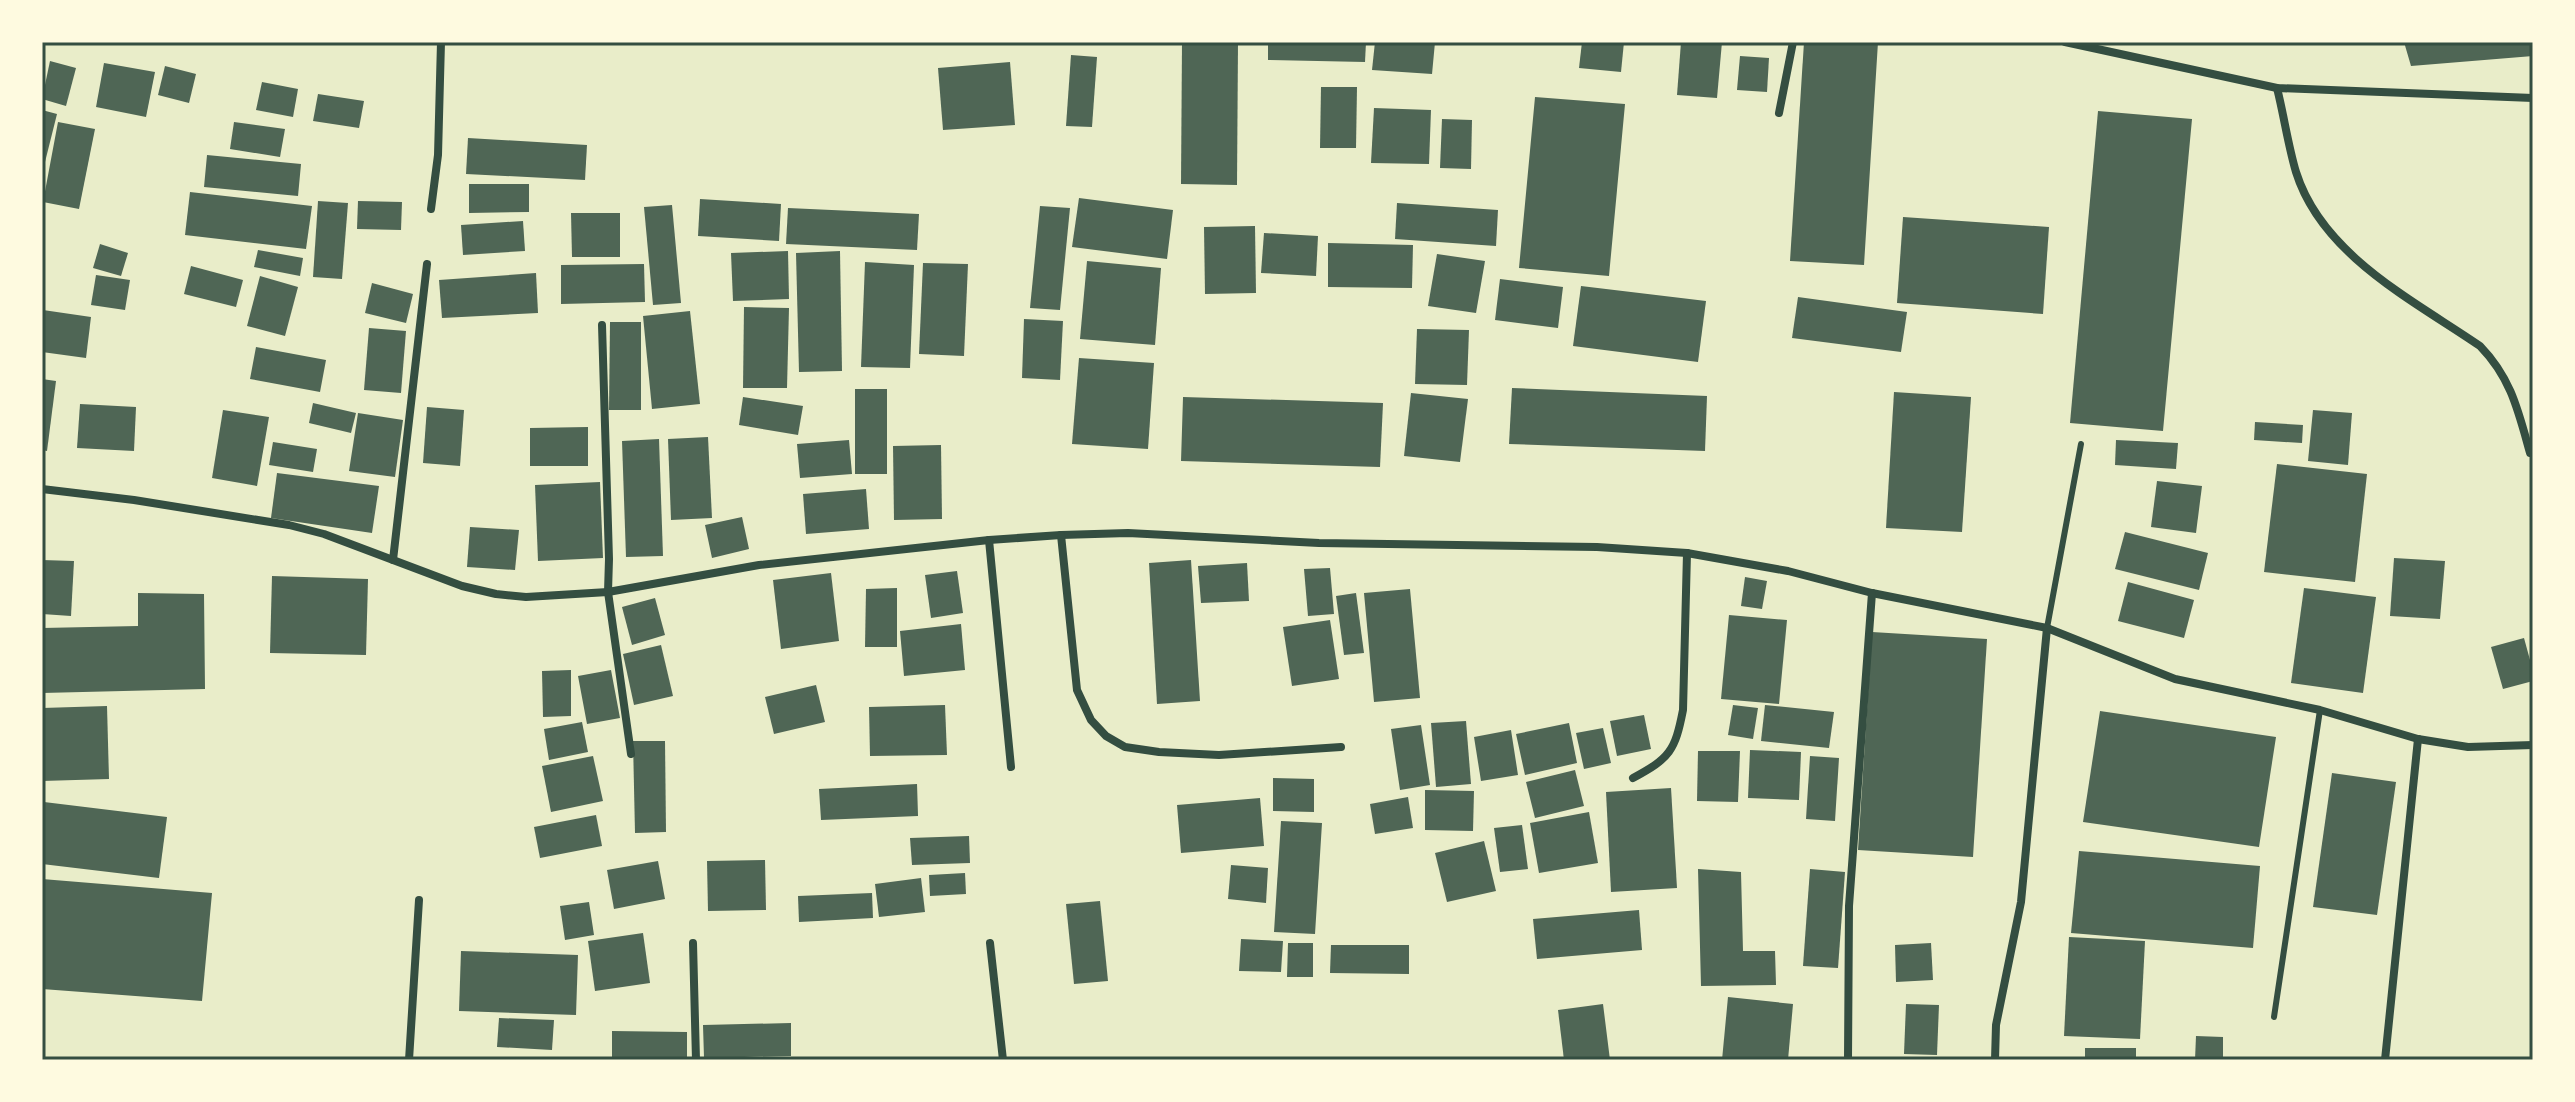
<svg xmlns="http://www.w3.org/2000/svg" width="2575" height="1102" font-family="Roboto,sans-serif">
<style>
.building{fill:#4f6655}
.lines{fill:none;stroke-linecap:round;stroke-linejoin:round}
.service{stroke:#344e41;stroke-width:6}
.minor{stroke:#344e41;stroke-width:8}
.neatline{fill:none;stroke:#344e41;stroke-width:3}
</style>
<rect width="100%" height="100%" fill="#e9edc9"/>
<!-- building -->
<g class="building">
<path d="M1182,42H1238L1237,185L1181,184Z"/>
<path d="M1268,42H1366L1365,62L1268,60Z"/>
<path d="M1375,42H1435L1432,74L1372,70Z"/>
<path d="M1582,42H1624L1621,72L1579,68Z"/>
<path d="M1681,42H1722L1717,98L1677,95Z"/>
<path d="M1804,42H1878L1864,265L1790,261Z"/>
<path d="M2404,42H2533V56L2411,66Z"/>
<path d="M1071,55L1097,57L1092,127L1066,126Z"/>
<path d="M1740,56L1769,58L1767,92L1737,90Z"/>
<path d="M50,61L76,68L66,106L42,99Z"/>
<path d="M1010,62L1015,125L943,130L938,68Z"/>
<path d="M104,63L155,72L146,117L96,107Z"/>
<path d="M165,66L196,74L189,103L158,95Z"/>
<path d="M262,82L298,89L293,117L256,110Z"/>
<path d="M1321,87H1357L1356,148H1320Z"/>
<path d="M318,94L364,101L359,128L313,121Z"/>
<path d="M1535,97L1625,104L1609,276L1519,268Z"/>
<path d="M1374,108L1431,110L1429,164L1371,163Z"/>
<path d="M42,110L57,114L43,170L42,169Z"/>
<path d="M2098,111L2192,119L2163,431L2070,423Z"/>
<path d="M1442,119L1472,120L1471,169L1440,168Z"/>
<path d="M58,122L95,129L79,209L43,202Z"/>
<path d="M234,122L285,129L280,157L230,149Z"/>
<path d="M468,138L587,145L585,180L466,174Z"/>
<path d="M207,155L301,164L298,196L204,187Z"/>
<path d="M469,184H529V212L469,213Z"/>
<path d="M190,192L312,206L306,249L185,235Z"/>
<path d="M1079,198L1173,210L1167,259L1072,247Z"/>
<path d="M700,199L781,204L779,241L698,236Z"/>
<path d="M318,201L348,203L342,279L313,277Z"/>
<path d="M358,201L402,202L401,230L357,229Z"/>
<path d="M1397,203L1498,210L1496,246L1395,239Z"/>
<path d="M672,205L681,303L653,305L644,207Z"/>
<path d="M1040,206L1070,208L1060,310L1030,308Z"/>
<path d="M788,208L919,214L917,250L786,244Z"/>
<path d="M571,213H620V257H572Z"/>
<path d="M1903,217L2049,227L2043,314L1897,303Z"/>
<path d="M523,221L525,251L463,255L461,225Z"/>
<path d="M1255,226L1256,293L1205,294L1204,227Z"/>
<path d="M1264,233L1318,236L1316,276L1261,273Z"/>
<path d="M1328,243L1413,245L1412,288L1328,287Z"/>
<path d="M100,244L128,253L121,276L93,268Z"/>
<path d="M258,250L303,258L300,276L254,267Z"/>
<path d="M788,251L789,299L733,301L731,253Z"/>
<path d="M840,251L842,371L799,372L796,253Z"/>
<path d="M1437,254L1485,261L1476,313L1428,306Z"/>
<path d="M1087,261L1161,268L1155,345L1080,339Z"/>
<path d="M865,262L914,265L910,368L861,367Z"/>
<path d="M923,263L968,264L964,356L919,354Z"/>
<path d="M644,264L645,302L561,304V265Z"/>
<path d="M191,266L243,280L236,307L184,294Z"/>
<path d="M536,273L538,313L442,318L439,280Z"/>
<path d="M96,275L130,280L125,310L91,305Z"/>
<path d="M260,276L298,287L285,336L247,326Z"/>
<path d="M1500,279L1563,287L1558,328L1495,320Z"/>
<path d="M372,283L413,294L406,323L365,313Z"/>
<path d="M1581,286L1706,301L1698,362L1573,346Z"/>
<path d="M1798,297L1907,312L1901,352L1792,338Z"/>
<path d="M744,307L789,308L787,388H743Z"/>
<path d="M43,310L91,317L86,358L42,352Z"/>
<path d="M690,311L700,404L652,409L643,316Z"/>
<path d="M1024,319L1063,321L1060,380L1022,378Z"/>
<path d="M610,322H641V410H609Z"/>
<path d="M369,328L406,331L401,393L364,390Z"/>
<path d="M1417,329L1469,330L1467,385L1415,384Z"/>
<path d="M256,347L326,360L320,392L250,379Z"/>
<path d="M1079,358L1154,363L1148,449L1072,444Z"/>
<path d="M42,379L56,381L47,451L42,450Z"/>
<path d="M1512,388L1707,396L1705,451L1509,444Z"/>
<rect x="855" y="389" width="32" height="85"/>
<path d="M1894,392L1971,397L1962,532L1886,528Z"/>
<path d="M1411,393L1468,399L1460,462L1404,456Z"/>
<path d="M743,397L803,406L798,435L739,425Z"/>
<path d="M1183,397L1383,403L1380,467L1181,461Z"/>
<path d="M313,403L356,413L351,433L309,423Z"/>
<path d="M80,404L136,407L134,451L77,448Z"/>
<path d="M427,407L464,410L460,466L423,463Z"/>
<path d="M223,410L269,417L257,486L212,478Z"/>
<path d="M2313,410L2352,413L2348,465L2308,461Z"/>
<path d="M358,413L403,420L395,477L349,471Z"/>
<path d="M2255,422L2303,425L2302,443L2254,440Z"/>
<path d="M588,427V466H530V428Z"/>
<path d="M708,437L712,518L671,520L668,439Z"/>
<path d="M659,439L663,556L626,557L622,441Z"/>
<path d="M849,440L852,474L800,478L797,444Z"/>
<path d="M2116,440L2178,443L2176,469L2115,465Z"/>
<path d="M273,442L317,449L313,472L269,465Z"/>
<path d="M941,445L942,519L894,520L893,446Z"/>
<path d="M2277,464L2367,474L2355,582L2264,572Z"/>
<path d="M277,473L379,486L372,533L271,518Z"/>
<path d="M2157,481L2202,486L2196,533L2151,527Z"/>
<path d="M600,482L603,558L538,561L535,485Z"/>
<path d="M866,489L869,529L806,534L803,494Z"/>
<path d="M742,517L749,549L712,558L705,525Z"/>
<path d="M470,527L519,530L515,570L467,567Z"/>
<path d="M2125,532L2208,553L2199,590L2115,569Z"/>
<path d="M2394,558L2445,561L2440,619L2390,616Z"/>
<path d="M42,560L74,561L71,616L42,614Z"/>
<path d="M1191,560L1200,701L1157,704L1149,563Z"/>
<path d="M1247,563L1249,601L1201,603L1198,566Z"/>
<path d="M1330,568L1334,614L1308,616L1304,569Z"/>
<path d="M957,571L963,613L931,618L925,575Z"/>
<path d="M831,573L839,641L781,649L773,580Z"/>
<path d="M272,576L368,579L366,655L270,653Z"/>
<path d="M1745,577L1767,581L1762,609L1741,606Z"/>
<path d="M2128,582L2194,600L2184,638L2118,621Z"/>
<path d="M897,588V647H865L866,589Z"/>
<path d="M2304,588L2376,597L2363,693L2291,683Z"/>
<path d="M1410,589L1420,698L1374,702L1364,593Z"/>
<path d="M138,593L204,594L205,689L42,693V628L138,626Z"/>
<path d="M1356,593L1364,653L1344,655L1336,596Z"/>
<path d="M655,598L665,635L632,645L622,607Z"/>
<path d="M1729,615L1787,620L1779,704L1721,699Z"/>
<path d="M1330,620L1339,679L1292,686L1283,627Z"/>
<path d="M961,624L965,670L904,676L900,631Z"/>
<path d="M1872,632L1987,639L1973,857L1858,850Z"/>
<path d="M2524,638L2533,671V681L2503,689L2491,647Z"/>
<path d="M661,645L673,696L634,705L623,654Z"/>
<path d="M571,670V716L543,717L542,671Z"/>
<path d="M611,670L620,718L587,724L578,676Z"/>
<path d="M816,685L825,722L774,734L765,697Z"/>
<path d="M945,705L947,755L870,756L869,707Z"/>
<path d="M1733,705L1758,708L1753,739L1728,735Z"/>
<path d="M1765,705L1834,712L1829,748L1761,741Z"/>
<path d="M107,706L109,779L42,781V708Z"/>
<path d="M2100,711L2276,737L2259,847L2083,822Z"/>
<path d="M1644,715L1651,749L1617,756L1610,721Z"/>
<path d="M1466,721L1471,784L1436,787L1431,723Z"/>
<path d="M582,722L588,752L549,760L544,729Z"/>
<path d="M1569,723L1577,763L1525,775L1516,734Z"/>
<path d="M1421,725L1430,785L1400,790L1391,729Z"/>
<path d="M1603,728L1611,763L1584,769L1576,733Z"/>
<path d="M1511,730L1518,775L1481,781L1474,737Z"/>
<path d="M633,741H665L666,832L635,833Z"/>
<path d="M1750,750L1801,752L1799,800L1748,798Z"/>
<path d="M1698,751H1740L1738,802L1697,801Z"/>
<path d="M593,756L603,801L551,812L542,766Z"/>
<path d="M1810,756L1839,758L1835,821L1806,819Z"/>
<path d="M1575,770L1584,806L1535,818L1526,782Z"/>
<path d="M2332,773L2396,782L2377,915L2313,907Z"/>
<path d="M1273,778L1314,779V812L1273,811Z"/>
<path d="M917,784L918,816L821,820L819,789Z"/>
<path d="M1671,788L1677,888L1611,892L1606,792Z"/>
<path d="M1425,790L1474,791L1473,831L1425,830Z"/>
<path d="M1408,797L1413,828L1375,834L1370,804Z"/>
<path d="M1260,798L1264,846L1181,853L1177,805Z"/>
<path d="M44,802L167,817L159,878L42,864Z"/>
<path d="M1589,812L1598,863L1539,873L1530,823Z"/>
<path d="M596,815L602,846L540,858L534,827Z"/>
<path d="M1281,821L1322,823L1315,934L1274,932Z"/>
<path d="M1522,825L1528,869L1500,872L1494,828Z"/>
<path d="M969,836L970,863L912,865L910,838Z"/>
<path d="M1484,841L1496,891L1447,902L1435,853Z"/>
<path d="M2079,851L2260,866L2253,948L2071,933Z"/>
<path d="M765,860L766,910L708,911L707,861Z"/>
<path d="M658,861L665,899L614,909L607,870Z"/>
<path d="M1231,865L1268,868L1266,903L1228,899Z"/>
<path d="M1698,869L1741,872L1743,951H1775L1776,985L1701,986Z"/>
<path d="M1810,869L1845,872L1838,968L1803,966Z"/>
<path d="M965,873L966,894L930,896L929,875Z"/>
<path d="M921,878L925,912L879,917L875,884Z"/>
<path d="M42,879L212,893L202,1001L42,989Z"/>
<path d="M872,893L873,918L799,922L798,896Z"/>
<path d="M1100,901L1108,981L1074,984L1066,904Z"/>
<path d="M589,902L594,935L565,940L560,906Z"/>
<path d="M1639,910L1642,950L1537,959L1533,919Z"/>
<path d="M643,933L650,983L595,991L588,941Z"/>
<path d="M2069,937L2145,941L2140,1039L2064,1036Z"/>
<path d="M1241,939L1283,941L1281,972L1239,971Z"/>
<path d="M1288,943H1313V977H1287Z"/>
<path d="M1931,943L1933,980L1896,982L1895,945Z"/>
<path d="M1331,945H1409V974L1330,973Z"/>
<path d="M461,951L578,955L576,1015L459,1011Z"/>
<path d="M1728,997L1793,1004L1788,1060H1722Z"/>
<path d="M1603,1004L1610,1060H1564L1558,1010Z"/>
<path d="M1906,1004L1939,1005L1937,1055L1904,1054Z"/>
<path d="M499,1018L554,1020L552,1050L497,1047Z"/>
<path d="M791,1023V1056L704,1058L703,1025Z"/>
<path d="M612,1031L687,1032V1060H612Z"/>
<path d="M2196,1036L2223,1037V1060H2195Z"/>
<rect x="2085" y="1048" width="51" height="12"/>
</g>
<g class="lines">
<!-- service -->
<g class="service">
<path d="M2047,628L2081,444"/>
<path d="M2274,1017L2320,710"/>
</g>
<!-- minor -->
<g class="minor">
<path d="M2065,42L2277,88L2533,98"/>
<path d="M2277,88C2284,116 2288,145 2296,172C2322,255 2413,300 2480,346C2511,378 2518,410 2530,453"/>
<path d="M1779,113L1793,42"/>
<path d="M431,209L438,155L441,42"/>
<path d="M602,325L609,559L608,592L631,754"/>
<path d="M42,489L134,500L289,525L324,534L462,586L496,594L526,597L608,592L759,565L989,540L1061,535L1128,533L1319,543L1597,547L1687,553L1788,571L1872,593L2047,628L2175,679L2320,710L2418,739L2468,747L2533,745"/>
<path d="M1061,535L1077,690L1091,720L1106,736L1125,747L1159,752L1219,755L1341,747"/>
<path d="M989,540L1011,767"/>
<path d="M393,560L427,264"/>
<path d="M1633,778C1670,758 1675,751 1683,710L1687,553"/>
<path d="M693,943L696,1060"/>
<path d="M990,943L1003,1060"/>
<path d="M409,1060L419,900"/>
<path d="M1848,1060L1849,906L1872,593"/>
<path d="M1995,1060L1996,1025L2021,902L2047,628"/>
<path d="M2385,1060L2418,739"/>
</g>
</g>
<!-- border -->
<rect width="2575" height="1102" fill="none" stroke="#fefae0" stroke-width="88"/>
<rect x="44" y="44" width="2487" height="1014" class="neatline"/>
</svg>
